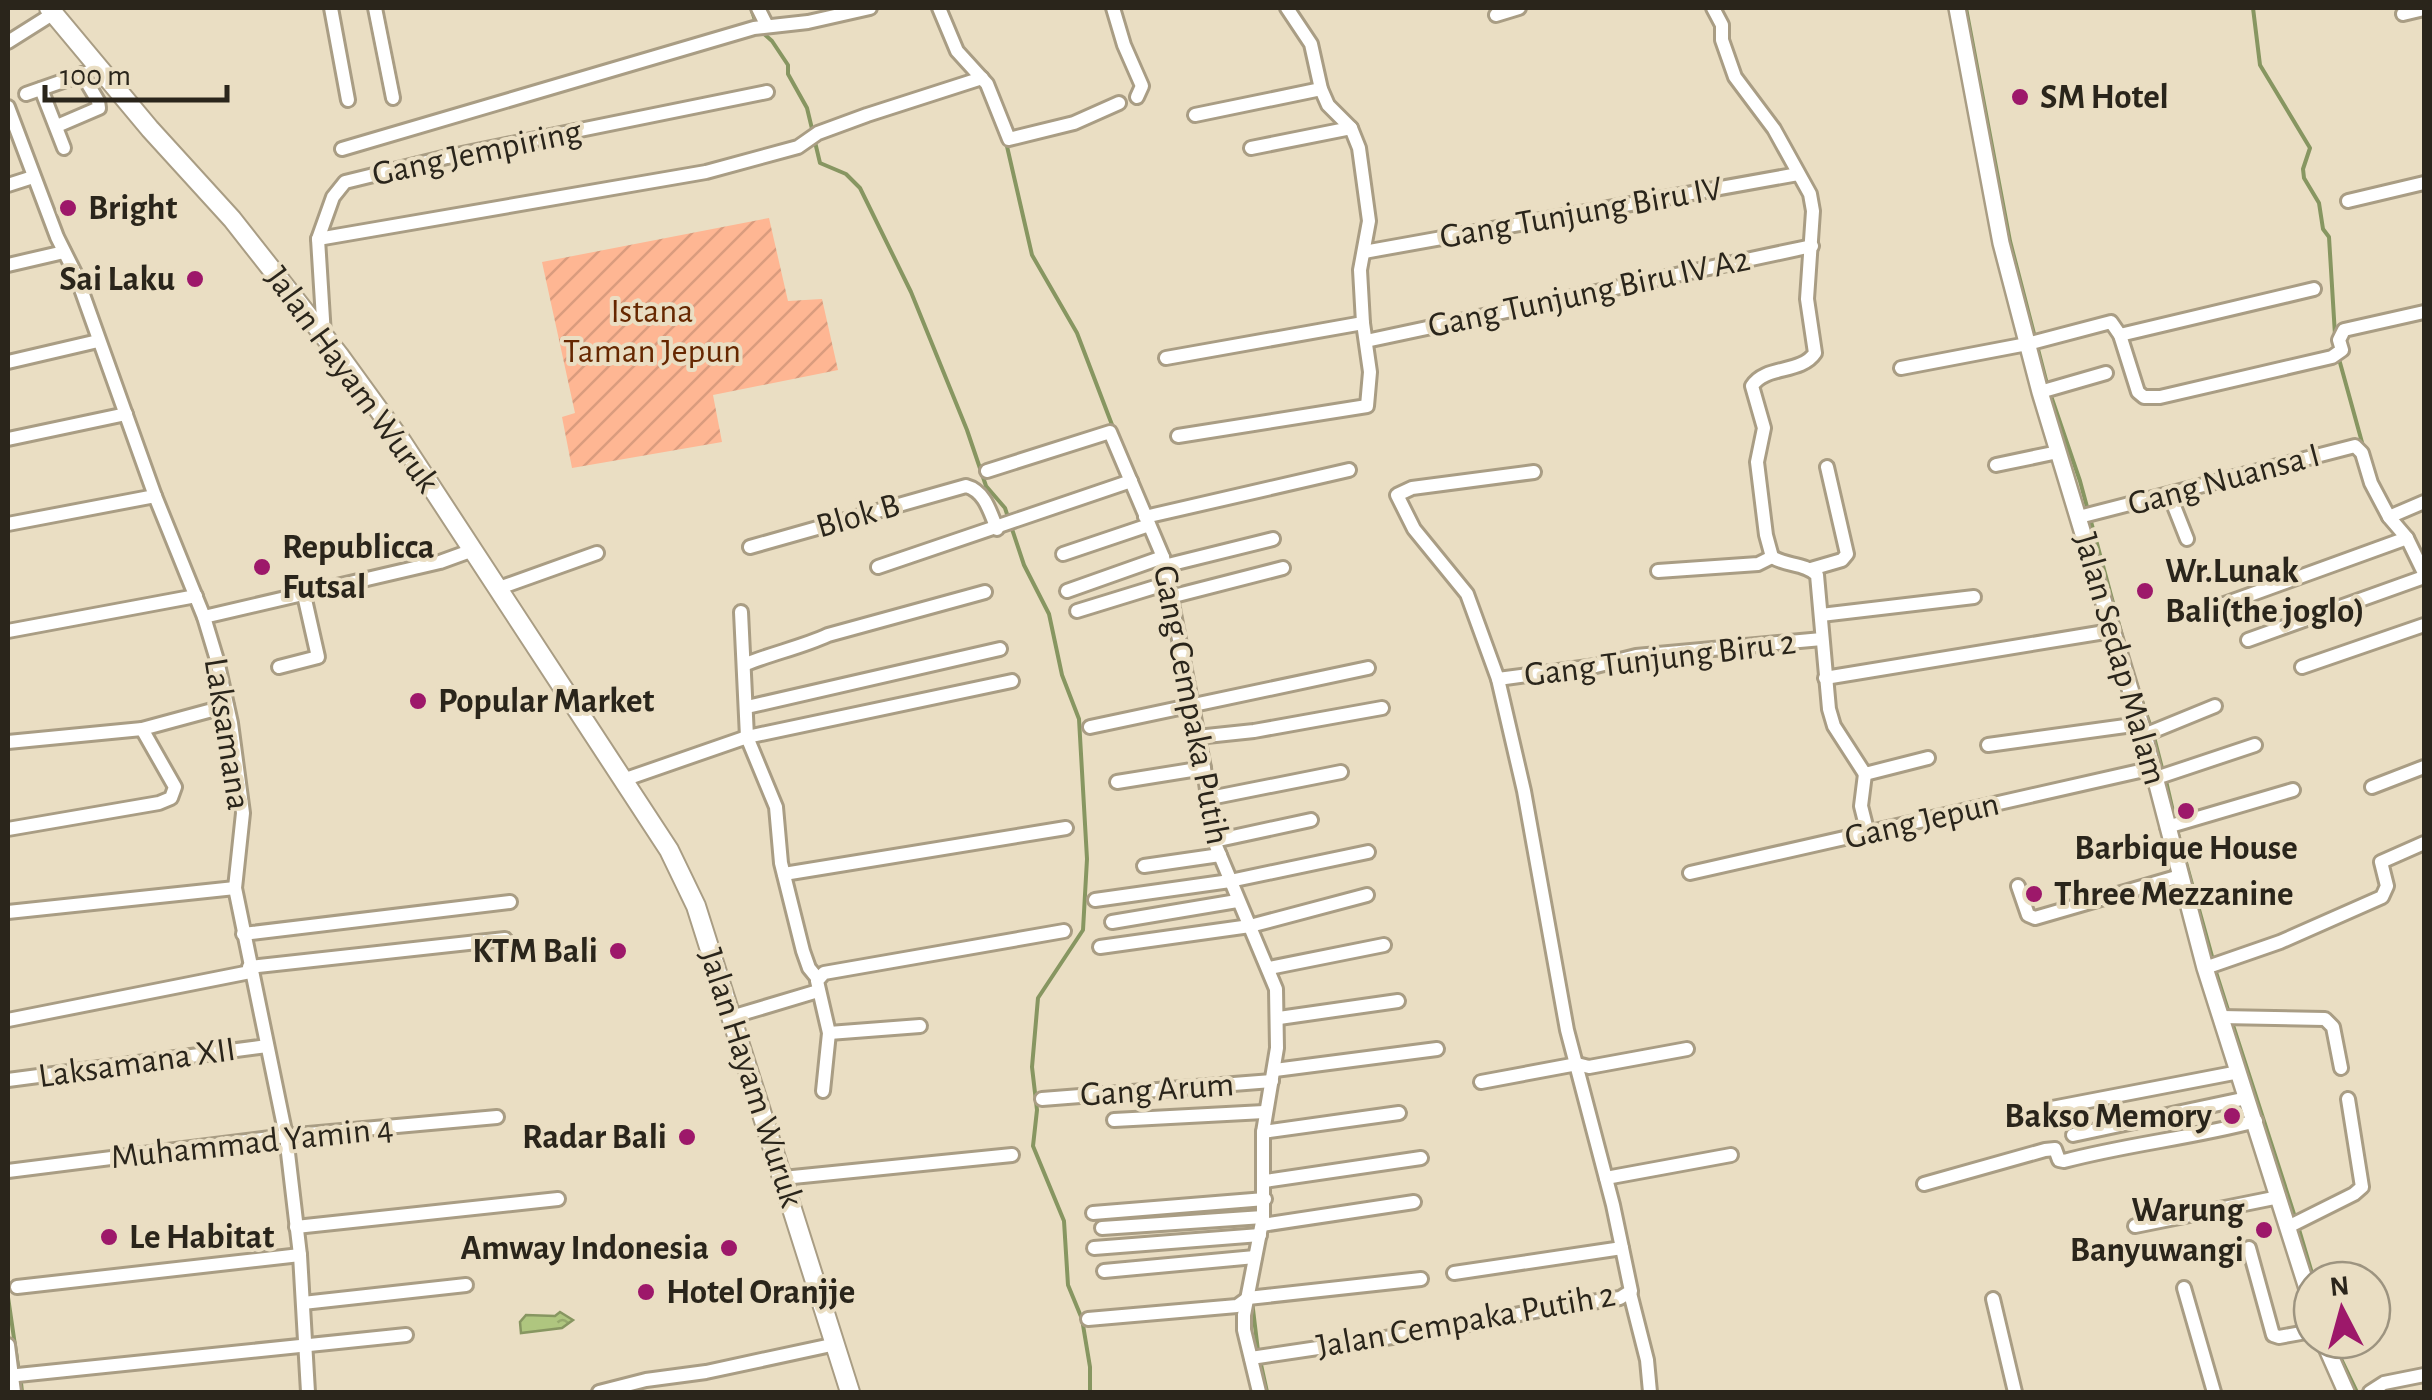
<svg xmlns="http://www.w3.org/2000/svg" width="2432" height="1400" font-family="'Alegreya Sans',sans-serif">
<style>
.garden{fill:url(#garden-furrows)}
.water{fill:url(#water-ripples);stroke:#879661;stroke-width:2.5}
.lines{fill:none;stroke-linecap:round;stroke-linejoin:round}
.stream{stroke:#879661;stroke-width:4}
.minor-casing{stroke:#a99d84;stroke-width:18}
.tertiary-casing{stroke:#a99d84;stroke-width:20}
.secondary-casing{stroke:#a99d84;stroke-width:22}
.minor{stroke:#fff;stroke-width:12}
.tertiary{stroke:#fff;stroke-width:15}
.secondary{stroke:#fff;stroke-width:18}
.poi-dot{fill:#9d186a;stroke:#eadec3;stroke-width:4}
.labels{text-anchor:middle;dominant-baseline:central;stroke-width:8;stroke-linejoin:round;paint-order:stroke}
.poi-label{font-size:35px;font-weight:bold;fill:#2a251b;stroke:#eadec3;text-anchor:start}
.street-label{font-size:35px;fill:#2a251b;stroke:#eadec3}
.park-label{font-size:35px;fill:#662700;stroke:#eadec3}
</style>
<defs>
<pattern id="garden-furrows" width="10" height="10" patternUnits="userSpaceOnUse" patternTransform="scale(2.5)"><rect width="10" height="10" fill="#feb693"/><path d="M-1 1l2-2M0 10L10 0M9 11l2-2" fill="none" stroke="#da9c7e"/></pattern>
<pattern id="water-ripples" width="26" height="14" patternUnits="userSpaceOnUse" patternTransform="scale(2.5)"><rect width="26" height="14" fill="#afc67f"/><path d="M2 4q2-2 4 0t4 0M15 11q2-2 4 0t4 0" fill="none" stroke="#97aa6d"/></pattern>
</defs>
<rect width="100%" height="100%" fill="#eadec3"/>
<!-- garden -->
<path class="garden" d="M769,218L788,301L822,299L838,370L713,395L722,442L572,468L562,417L575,413L542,262Z"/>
<!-- water -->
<path class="water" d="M560,1312L573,1320L562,1328L521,1333L520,1322L526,1315L555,1316Z"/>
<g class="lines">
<!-- stream -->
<g class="stream">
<path d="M1966,8L2010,241L2047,384"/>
<path d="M2253,8L2260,65L2310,148L2303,169L2304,178L2319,203L2323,229L2329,237L2335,335"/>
<path d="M752,11L757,26"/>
<path d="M763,33L772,41L788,65V74L807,108L813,133"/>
<path d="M815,142L820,163L846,174L860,188L911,292L967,430L986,486L1005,508L1024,565L1049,614L1062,675L1079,719L1087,859L1083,930L1038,998L1032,1067L1037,1110L1033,1146L1064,1221L1068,1285L1082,1319L1090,1367V1392"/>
<path d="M1006,142L1032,255L1077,333L1114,430"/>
<path d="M2339,359L2363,446"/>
<path d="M2050,393L2080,481L2125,647"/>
<path d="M2399,517L2424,556"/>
<path d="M2135,680L2151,728"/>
<path d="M2154,737L2163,772"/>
<path d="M2166,781L2175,820"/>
<path d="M1216,803L1219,833"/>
<path d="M2177,830L2213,960"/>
<path d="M1263,942L1272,963"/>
<path d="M2215,969L2229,1013"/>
<path d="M2232,1022L2295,1217"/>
<path d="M2298,1226L2314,1280"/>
<path d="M8,1297L18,1366"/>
<path d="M1252,1301L1258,1351"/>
<path d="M2332,1340L2357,1392"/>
<path d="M1260,1360L1267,1392"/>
<path d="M21,1383L22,1392"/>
</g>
<!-- minor casing -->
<g class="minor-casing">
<g id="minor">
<path d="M331,8L348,100"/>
<path d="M375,8L393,98"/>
<path d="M758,8L767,26"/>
<path d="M939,8L957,51L987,84L1009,139L1074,123L1119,103"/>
<path d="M1113,8L1124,45L1142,86L1137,97"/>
<path d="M1713,8L1722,25V40L1735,77L1774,129L1810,194L1813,211L1807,299L1815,353C1801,374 1765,365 1752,386L1764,428L1757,462L1766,535L1772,557"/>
<path d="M2403,14L2424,9"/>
<path d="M1496,15L1519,8"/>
<path d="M8,42L54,13"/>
<path d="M41,89L64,148"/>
<path d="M26,94L89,72"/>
<path d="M8,107L57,237L76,275L155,496L204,617L217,660L231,723L243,813L235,888L286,1136L300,1255L308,1392"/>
<path d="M1195,115L1321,89"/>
<path d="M57,126L99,108L98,101L82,74"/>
<path d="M1251,148L1351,128"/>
<path d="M342,149L754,28L808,22L870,8"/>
<path d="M8,185L33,177"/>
<path d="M2348,201L2424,183"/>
<path d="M318,239L706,172L798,147L818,133L867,115L982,78"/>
<path d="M1364,252L1798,174"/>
<path d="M8,265L64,252"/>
<path d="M324,335L318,239L333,197L345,182L447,157L767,92"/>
<path d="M2120,335L2314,289"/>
<path d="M1366,341L1812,246"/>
<path d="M1166,358L1363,323"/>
<path d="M8,362L98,341"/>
<path d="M1901,368L2027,344L2111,322L2120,335L2138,392L2144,397H2160L2332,357L2342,350L2339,340L2344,330L2424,312"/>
<path d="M2040,392L2106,373"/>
<path d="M1178,436L1367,406L1370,372L1363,323L1360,270L1369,221L1359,148L1351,128L1328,105L1321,89L1311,44L1287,8"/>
<path d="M8,439L126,414"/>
<path d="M1996,465L2058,452"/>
<path d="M987,471L1110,432L1163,557L1204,768L1214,841L1276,989L1277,1048L1263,1132V1217L1244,1315V1330L1259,1392"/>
<path d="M2170,496L2187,539"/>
<path d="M1145,517L1349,470"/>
<path d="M2079,517L2355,446L2362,453L2371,483L2389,517L2407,538L2424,573"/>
<path d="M2389,517L2424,502"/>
<path d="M8,524L155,496"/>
<path d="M750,547L966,486C985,491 990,512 997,529"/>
<path d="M1063,554L1149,525"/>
<path d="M1772,557C1786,566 1805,563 1817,575L1829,709L1834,726L1865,774L1928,758"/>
<path d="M1164,566L1273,539"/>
<path d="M878,567L1131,481"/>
<path d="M1811,569L1842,560L1847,554L1827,467"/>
<path d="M1658,571L1758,564L1772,557"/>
<path d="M499,588L597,553"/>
<path d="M1067,591L1163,557"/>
<path d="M1170,597L1283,568"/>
<path d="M2219,606L2407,538"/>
<path d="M1077,611L1168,583"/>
<path d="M741,612L747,737L1012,681"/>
<path d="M1821,615L1974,597"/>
<path d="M204,617L440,562L473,550"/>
<path d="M8,631L196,596"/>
<path d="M2248,640L2424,577"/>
<path d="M746,664C773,653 802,647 828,635L985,592"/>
<path d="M279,667L318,657L304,595"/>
<path d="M2302,667L2424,625"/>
<path d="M1825,678L2111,631"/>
<path d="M1498,679L1596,666L1636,656L1822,639"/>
<path d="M747,707L1000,649"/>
<path d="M1090,727L1368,668"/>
<path d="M2144,735L2215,706"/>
<path d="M1197,737L1254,731L1382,708"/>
<path d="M8,742L142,729L227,706"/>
<path d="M1988,745L2140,724"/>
<path d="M1865,774L1861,806L1868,834"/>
<path d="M2156,778L2255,745"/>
<path d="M623,780L747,737L776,807L781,863L803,951L809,968L818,979"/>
<path d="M1117,782L1204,768"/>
<path d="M2372,787L2424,767"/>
<path d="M1210,798L1341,772"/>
<path d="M2167,827L2293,790"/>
<path d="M8,829L159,803L171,798L175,787L142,729"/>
<path d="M1214,841L1311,820"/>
<path d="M1144,866L1220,855"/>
<path d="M1690,873L2153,768"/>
<path d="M784,874L1066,828"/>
<path d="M2018,886L2028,915L2035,918L2180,876"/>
<path d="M1095,900L1230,881L1368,852"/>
<path d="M8,912L235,888"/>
<path d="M1112,922L1237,901"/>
<path d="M243,934L510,902"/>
<path d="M1100,947L1250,926L1367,895"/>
<path d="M249,967L505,939"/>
<path d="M1269,968L1384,945"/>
<path d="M2205,968L2280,942L2382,897L2387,886L2381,862L2424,843"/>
<path d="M731,1017L818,991"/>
<path d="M2221,1017L2325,1019L2333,1027L2341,1068"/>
<path d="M1279,1018L1398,1001"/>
<path d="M8,1020L250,972"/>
<path d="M829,1033L920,1026"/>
<path d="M1275,1070L1437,1049"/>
<path d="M8,1080L267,1046"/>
<path d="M1481,1082L1577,1064L1589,1067L1687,1049"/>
<path d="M823,1091L829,1033L817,981L824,973L1064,931"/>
<path d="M1042,1099L1272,1081"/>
<path d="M2052,1108L2239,1072"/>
<path d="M1114,1120L1264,1112"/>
<path d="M1263,1132L1399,1113"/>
<path d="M2073,1135L2247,1098"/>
<path d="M8,1171L286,1136L497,1117"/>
<path d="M783,1178L1012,1155"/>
<path d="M1606,1178L1731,1155"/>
<path d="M1265,1181L1421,1158"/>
<path d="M1924,1184L2045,1150L2055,1149L2059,1160L2064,1161C2128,1144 2192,1138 2256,1121"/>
<path d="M1093,1213L1265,1199"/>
<path d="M1262,1225L1414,1202"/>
<path d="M2135,1226L2279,1197"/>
<path d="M296,1227L558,1199"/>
<path d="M2288,1227L2354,1194L2362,1187L2348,1099"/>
<path d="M1102,1228L1263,1217"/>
<path d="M1094,1248L1260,1235"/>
<path d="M2249,1248L2273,1335L2279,1337L2312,1331"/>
<path d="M1104,1271L1255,1257"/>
<path d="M1454,1273L1622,1248"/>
<path d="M17,1287L300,1255"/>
<path d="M2184,1288L2214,1392"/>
<path d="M1630,1293L1647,1360L1650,1392"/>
<path d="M1993,1299L2015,1392"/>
<path d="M303,1303L466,1285"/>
<path d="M1088,1319L1237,1306L1248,1298L1421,1279"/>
<path d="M8,1345L14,1392"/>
<path d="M1251,1358L1439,1330L1555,1307L1620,1298L1631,1291L1613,1205L1567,1030L1524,791L1498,679L1467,594L1414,529L1397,495L1412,488L1534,472"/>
<path d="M8,1376L406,1335"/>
<path d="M599,1392L646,1380L706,1372L836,1344"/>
<path d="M2370,1392L2384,1383L2424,1375"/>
</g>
</g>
<!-- tertiary casing -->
<g class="tertiary-casing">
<g id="tertiary">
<path d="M1957,8L2001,243L2040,392L2144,735L2205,968L2312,1304"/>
<path d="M2323,1340L2346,1392"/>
</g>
</g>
<!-- secondary casing -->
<g class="secondary-casing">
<path id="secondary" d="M49,8L150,129L232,219L339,355L402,442L669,850L696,906L850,1392"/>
</g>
<!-- minor -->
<use href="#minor" class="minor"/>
<!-- tertiary -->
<use href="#tertiary" class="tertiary"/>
<!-- secondary -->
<use href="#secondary" class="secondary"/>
</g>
<!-- markers -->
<g class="poi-dot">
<circle cx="2020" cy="97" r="10"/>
<circle cx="68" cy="208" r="10"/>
<circle cx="195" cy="279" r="10"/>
<circle cx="262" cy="567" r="10"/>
<circle cx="2145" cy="591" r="10"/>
<circle cx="418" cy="701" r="10"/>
<circle cx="2186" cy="811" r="10"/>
<circle cx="2034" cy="894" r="10"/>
<circle cx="618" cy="951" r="10"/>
<circle cx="2232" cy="1116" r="10"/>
<circle cx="687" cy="1137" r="10"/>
<circle cx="2264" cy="1230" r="10"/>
<circle cx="109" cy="1237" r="10"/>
<circle cx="729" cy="1248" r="10"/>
<circle cx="646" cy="1292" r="10"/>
</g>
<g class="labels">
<!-- poi labels -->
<g class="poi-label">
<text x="2040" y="97">SM Hotel</text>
<text x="88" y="208">Bright</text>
<text x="175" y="279" text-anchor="end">Sai Laku</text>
<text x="282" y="547">Republicca<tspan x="282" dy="40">Futsal</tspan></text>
<text x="2165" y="571">Wr.Lunak<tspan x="2165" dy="40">Bali(the joglo)</tspan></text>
<text x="438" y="701">Popular Market</text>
<text x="2186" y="848" text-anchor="middle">Barbique House</text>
<text x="2054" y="894">Three Mezzanine</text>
<text x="598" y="951" text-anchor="end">KTM Bali</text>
<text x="2212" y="1116" text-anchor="end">Bakso Memory</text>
<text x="667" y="1137" text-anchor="end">Radar Bali</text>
<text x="2244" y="1210" text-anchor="end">Warung<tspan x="2244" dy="40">Banyuwangi</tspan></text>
<text x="129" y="1237">Le Habitat</text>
<text x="709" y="1248" text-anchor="end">Amway Indonesia</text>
<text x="666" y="1292">Hotel Oranjje</text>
</g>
<!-- street labels -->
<g class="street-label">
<text transform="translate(477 153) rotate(-12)">Gang Jempiring</text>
<text transform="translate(1581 213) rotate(-10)">Gang Tunjung Biru IV</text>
<text transform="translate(1589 293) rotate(-12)">Gang Tunjung Biru IV A2</text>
<text transform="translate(352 380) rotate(54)">Jalan Hayam Wuruk</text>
<text transform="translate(2224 480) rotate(-15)">Gang Nuansa I</text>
<text transform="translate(858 516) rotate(-16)">Blok B</text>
<text transform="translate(1660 659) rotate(-7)">Gang Tunjung Biru 2</text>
<text transform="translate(2120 659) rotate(74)">Jalan Sedap Malam</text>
<text transform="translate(1191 705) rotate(79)">Gang Cempaka Putih</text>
<text transform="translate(227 734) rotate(81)">Laksamana</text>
<text transform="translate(1922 821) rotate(-13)">Gang Jepun</text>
<text transform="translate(137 1063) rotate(-8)">Laksamana XII</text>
<text transform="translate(751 1078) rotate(72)">Jalan Hayam Wuruk</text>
<text transform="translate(1157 1090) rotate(-4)">Gang Arum</text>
<text transform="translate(252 1143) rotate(-6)">Muhammad Yamin 4</text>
<text transform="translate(1466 1321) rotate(-10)">Jalan Cempaka Putih 2</text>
</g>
<!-- park labels -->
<g class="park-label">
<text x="652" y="311">Istana<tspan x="652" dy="40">Taman Jepun</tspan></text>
</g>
</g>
<!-- border -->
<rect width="2432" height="1400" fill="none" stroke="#2a251b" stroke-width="20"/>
<!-- north arrow -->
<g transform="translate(2342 1310) rotate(354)"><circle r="48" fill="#eadec3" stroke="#9d9480" stroke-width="2.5"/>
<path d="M0-8L18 38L0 25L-18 38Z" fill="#9d186a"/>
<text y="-15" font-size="28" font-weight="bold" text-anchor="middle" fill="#2a251b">N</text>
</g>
<!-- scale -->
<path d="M45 85v15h182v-15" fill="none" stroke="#2a251b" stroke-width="5"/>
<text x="60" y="85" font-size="30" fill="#2a251b" stroke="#eadec3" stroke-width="8" paint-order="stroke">100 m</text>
</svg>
